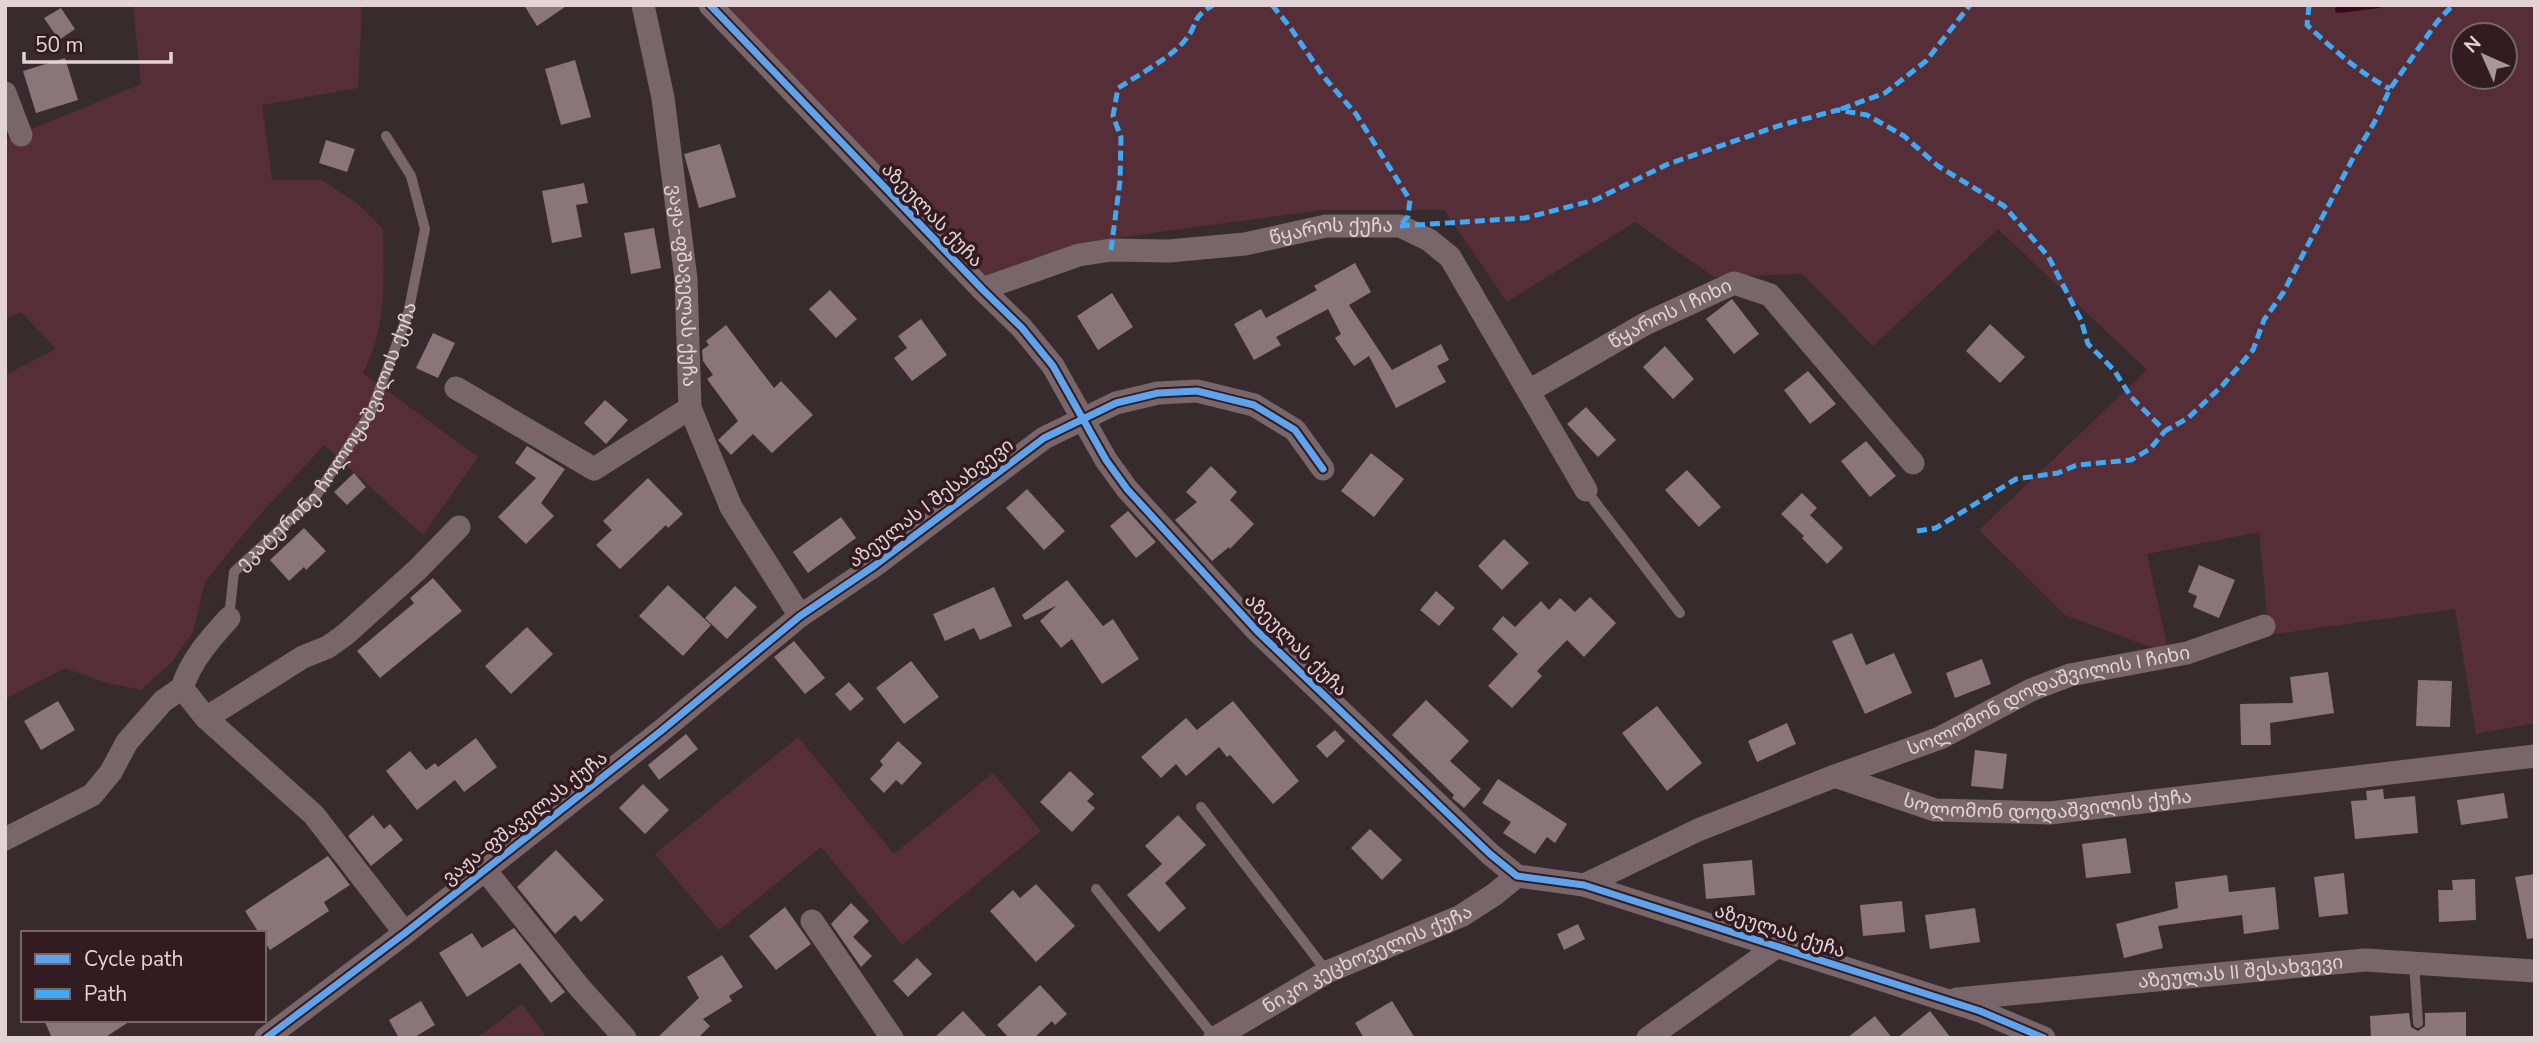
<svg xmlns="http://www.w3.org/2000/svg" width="2540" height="1043" viewBox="0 0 2540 1043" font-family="'Nunito Sans','Noto Sans Georgian',sans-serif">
	<rect width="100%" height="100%" fill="#382b2e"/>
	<path fill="#562e38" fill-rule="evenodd" d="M133,5H362L358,88L262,105L272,180H322L359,205L383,229C384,280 387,326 363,373L478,457L423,535L324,445L255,520L205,582L193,632L172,662L141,690L104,682L65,668L5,699V375L56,349L21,312L5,320V140L141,84Z
		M723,5H2535V723L2476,734L2455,609L2269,635L2259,532L2147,554L2169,654L2065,615L1979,530L2147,370L1998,229L1873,346L1802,274L1714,277L1635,222L1507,302L1444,210H1322L1109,239L984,277ZM2463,35H2505V77H2463Z
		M798,737L894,854L993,773L1041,831L902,945L821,847L719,930L655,854Z
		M522,1004L547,1038H477Z"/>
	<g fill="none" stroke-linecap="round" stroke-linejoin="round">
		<path stroke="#390919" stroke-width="6" d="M2338,10L2379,5"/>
	</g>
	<path fill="#8a7579" d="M524,5H568L537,26Z
		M61,8L75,29L59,40L44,18Z
		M65,58L78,100L36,113L23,71Z
		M575,60L591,117L561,125L545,69Z
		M326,140L355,149L347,172L319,163Z
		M720,144L736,197L699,208L684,154Z
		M584,183L588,203L576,205L582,237L552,243L542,191Z
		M654,228L661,268L631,274L624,233Z
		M1355,263L1371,292L1349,305L1392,370L1441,344L1449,360L1437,366L1446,382L1396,408L1369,356L1354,366L1335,338L1341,334L1328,309L1276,337L1281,345L1254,360L1234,324L1261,309L1266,318L1317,290L1314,286Z
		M830,290L857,319L836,338L809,309Z
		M1112,293L1133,327L1098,350L1077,316Z
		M1732,299L1759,334L1734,354L1706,319Z
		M921,319L947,355L912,381L894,358L907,348L898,336Z
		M1990,324L2025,357L2000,383L1966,351Z
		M726,325L774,388L781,381L813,415L772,453L753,434L731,455L718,440L738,421L707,379L713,375L703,361L702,350L709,345L706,341Z
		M433,333L455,343L438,378L416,368Z
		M1665,346L1694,379L1673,399L1643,367Z
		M1808,371L1836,404L1810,424L1784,390Z
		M605,400L628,420L606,444L584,423Z
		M1586,407L1616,440L1598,457L1567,424Z
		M1866,441L1896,476L1870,497L1841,461Z
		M527,446L565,469L541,503L554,516L526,544L498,517L536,478L515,463Z
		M1371,453L1404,479L1374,517L1341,491Z
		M1211,466L1237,492L1230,500L1254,524L1230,549L1229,547L1212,561L1175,520L1197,502L1186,492Z
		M1687,470L1721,507L1699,527L1665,490Z
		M354,473L366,487L347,505L334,492Z
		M648,478L683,514L668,528L666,525L620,569L596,545L612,530L603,521Z
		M1027,489L1065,531L1044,550L1006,508Z
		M1802,493L1817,508L1810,515L1843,548L1827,564L1802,538L1804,536L1781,514Z
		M1128,511L1156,542L1136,558L1110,526Z
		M841,517L856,538L808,573L793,552Z
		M304,528L326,551L306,570L304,567L289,581L270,560Z
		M1504,539L1529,563L1502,590L1478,566Z
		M2199,565L2235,580L2219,618L2193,607L2197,596L2188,592Z
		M433,578L462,611L380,678L357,651L414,603L410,598Z
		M1067,580L1103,626L1113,619L1139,659L1102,684L1072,639L1061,648L1040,621L1056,606L1025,620L1022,615Z
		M668,585L711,625L683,656L639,616Z
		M735,586L757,607L727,639L705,618Z
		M994,587L1012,626L980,640L974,628L945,641L933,614Z
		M1436,591L1455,608L1439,626L1420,610Z
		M1590,597L1616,623L1584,657L1567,640L1537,671L1542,676L1512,708L1488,686L1518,654L1492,629L1503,616L1515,627L1541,601L1549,610L1560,598L1575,612Z
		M527,627L553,654L511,694L485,666Z
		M1852,633L1866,665L1894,653L1912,693L1865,714L1832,641Z
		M794,641L825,678L805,694L774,657Z
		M1982,659L1991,684L1955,698L1946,673Z
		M911,661L939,697L904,724L876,688Z
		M2328,672L2334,713L2270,723L2271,745H2241L2240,704L2293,703L2290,677Z
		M2418,680L2452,681L2450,727L2416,726Z
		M849,682L864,699L850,711L835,694Z
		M1426,700L1469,741L1450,761L1481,789L1464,808L1452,798L1454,795L1392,735Z
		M58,701L75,730L41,750L24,721Z
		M1233,701L1299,781L1273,804L1230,755L1227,757L1219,747L1186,776L1176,764L1161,778L1141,757L1186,718L1197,730Z
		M1657,706L1702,763L1667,791L1622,733Z
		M1787,723L1796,744L1757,762L1748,741Z
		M1335,730L1345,741L1327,758L1316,746Z
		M686,734L698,749L659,780L648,765Z
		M476,738L497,767L464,792L455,780L417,810L386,771L410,751L426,770L435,763L438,767Z
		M898,741L922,763L902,785L896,780L884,793L870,779L883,765L880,761Z
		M1975,750L2007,754L2003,789L1971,786Z
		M1070,771L1094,794L1087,801L1095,808L1072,832L1040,802Z
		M1498,779L1567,824L1555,843L1547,837L1535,854L1503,833L1511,822L1482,803Z
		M643,784L669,810L645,834L619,808Z
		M2383,789L2384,799L2415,796L2418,833L2355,839L2351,801L2367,800L2366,791Z
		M2504,793L2508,818L2461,825L2457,800Z
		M373,815L384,829L390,824L403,840L371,866L348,836Z
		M1178,815L1206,845L1165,883L1186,908L1159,932L1127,895L1162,864L1145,846Z
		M1370,829L1402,860L1382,880L1351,848Z
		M2126,838L2131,873L2086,878L2082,844Z
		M556,850L604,900L581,922L575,915L555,934L517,887Z
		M328,856L350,885L324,902L329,911L270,950L264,941V933H259L245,911Z
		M1752,860L1755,895L1706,899L1703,864Z
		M2344,873L2348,914L2319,917L2314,877Z
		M2535,874V938L2527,939L2515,877Z
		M2227,875L2229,892L2275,887L2279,929L2244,934L2242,915L2158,926L2163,948L2124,958L2116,924L2178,908L2175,882Z
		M2475,879L2476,920L2439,922L2438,890H2453L2452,880Z
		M1036,884L1075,926L1036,962L990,911L1013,890L1020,898Z
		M1902,901L1905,932L1863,936L1860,905Z
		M851,903L869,921L853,937L872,956L861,967L831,924Z
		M785,907L811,944L776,970L749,936Z
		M1975,908L1980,942L1930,949L1925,915Z
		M1578,924L1585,939L1564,950L1557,934Z
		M514,928L565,992L551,1003L520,963L467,997L439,953L472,933L482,948Z
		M722,955L743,987L729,996L732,1001L703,1019L710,1026L698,1038H657L699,998L687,977Z
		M917,958L932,974L908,997L893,981Z
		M1040,985L1067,1014L1055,1025L1052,1021L1034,1038H1009L997,1025Z
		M421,1001L435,1025L413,1038H399L389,1020Z
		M1392,1001L1415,1038H1364L1355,1023Z
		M963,1011L988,1038H934Z
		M1930,1011L1951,1038H1897Z
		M2466,1012V1038H2371L2370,1016L2409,1013L2411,1027L2418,1031L2425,1026V1013Z
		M1875,1016L1892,1038H1847Z
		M44,1020H132L104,1038H52Z"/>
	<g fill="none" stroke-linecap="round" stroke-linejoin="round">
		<g stroke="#79666a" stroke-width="10">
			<path d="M1586,490L1680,613"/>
			<path id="s1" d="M229,618L234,572L316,496L371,412L408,314L425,229L411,176L386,136"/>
			<path d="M1201,807L1327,972"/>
			<path d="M1096,889L1215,1038"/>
			<path d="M2414,963L2418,1023"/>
		</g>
		<g stroke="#79666a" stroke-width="23">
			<path id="s2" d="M643,5L663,98L686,279L690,408L731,507L800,616"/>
			<path d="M710,5L982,289L1022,328L1053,366L1106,460L1127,489L1257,631L1490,854L1517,876L1584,885L1980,1011L2044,1038"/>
			<path d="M5,93L21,135"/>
			<path id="s3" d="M982,289L1079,255L1111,250L1169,251L1245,244L1326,226H1400L1429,240L1450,257L1586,490"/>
			<path d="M456,388L594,469L690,408"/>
			<path id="s4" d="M1529,391L1645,324L1734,283L1770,295L1913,463"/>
			<path d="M229,618C210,639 191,660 182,688L206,718L314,815L405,933"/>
			<path d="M206,718L303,657L328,647L346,634L417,570L459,527"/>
			<path id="s5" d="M1835,776L1940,738L2031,690L2070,675L2187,653L2264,626"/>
			<path d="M5,839L92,795L111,772L127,742L163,701L182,688"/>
			<path d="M485,870L580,988L625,1038"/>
			<path id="s6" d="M1584,885L1698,830L1835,776L1935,810L2050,813L2535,756"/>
			<path d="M812,921L892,1038"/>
			<path id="s7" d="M1957,999L2365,960L2535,971"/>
			<path d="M266,1038L405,933L661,731L800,616L874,566L1044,438L1116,403L1158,393L1197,391L1254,405L1295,430L1323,469"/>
			<path id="s8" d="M1215,1038L1327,972L1461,916L1495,894L1517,876"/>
			<path d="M1648,1038L1776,947"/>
		</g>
		<path stroke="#3fa9f5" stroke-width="5" stroke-dasharray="10 5" stroke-linecap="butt" d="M1272,5L1290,27L1323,76L1356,114L1410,200L1408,216L1400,226
			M2309,5L2307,25C2333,49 2358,72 2390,89
			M1841,109L1885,93L1926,61L1970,5
			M1400,226L1525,218L1595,200L1668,164L1778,126L1838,110L1867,115L1904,136L1938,166L2004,206L2048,256L2081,320L2088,344L2114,370L2131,397L2165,431L2188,418L2222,386L2253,350L2264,320L2283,293L2354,156L2374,123L2390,89L2437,22L2453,5
			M1111,250L1120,181L1121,137L1113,116L1118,88C1137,76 1172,57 1186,39C1199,23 1190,19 1213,5
			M1917,531L1936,528L2016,479L2058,473L2077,465L2131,460L2150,449L2165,431"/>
		<g stroke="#321c21" stroke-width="11">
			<path id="cycleway" d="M710,5L982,289L1022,328L1053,366L1106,460L1127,489L1257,631L1490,854L1517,876L1584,885L1980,1011L2044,1038
				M266,1038L405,933L661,731L800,616L874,566L1044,438L1116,403L1158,393L1197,391L1254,405L1295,430L1323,469"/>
		</g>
		<use href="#cycleway" stroke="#60a3ed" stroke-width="7"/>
	</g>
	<g text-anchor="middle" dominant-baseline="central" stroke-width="7" stroke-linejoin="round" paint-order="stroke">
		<g font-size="19" fill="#e3d3d6" stroke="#321c21">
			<text transform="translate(932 215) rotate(46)">აზეულას ქუჩა</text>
			<text stroke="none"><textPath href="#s3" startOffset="357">წყაროს ქუჩა</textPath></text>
			<text stroke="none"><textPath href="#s2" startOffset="284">ვაჟა-ფშაველას ქუჩა</textPath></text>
			<text stroke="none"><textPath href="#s4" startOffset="161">წყაროს I ჩიხი</textPath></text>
			<text stroke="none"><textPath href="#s1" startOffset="214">ეკატერინე ჩოლოყაშვილის ქუჩა</textPath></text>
			<text transform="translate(931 503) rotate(-37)">აზეულას I შესახვევი</text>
			<text transform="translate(1296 645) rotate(45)">აზეულას ქუჩა</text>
			<text stroke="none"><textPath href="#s5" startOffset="228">სოლომონ დოდაშვილის I ჩიხი</textPath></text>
			<text stroke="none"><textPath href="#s6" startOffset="492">სოლომონ დოდაშვილის ქუჩა</textPath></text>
			<text transform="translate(525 818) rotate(-38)">ვაჟა-ფშაველას ქუჩა</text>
			<text transform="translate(1780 931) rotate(18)">აზეულას ქუჩა</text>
			<text stroke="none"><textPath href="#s8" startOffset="172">ნიკო კეცხოველის ქუჩა</textPath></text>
			<text stroke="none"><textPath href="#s7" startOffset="285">აზეულას II შესახვევი</textPath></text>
		</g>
	</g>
	<rect width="2540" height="1043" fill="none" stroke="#e3d3d6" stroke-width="14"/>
	<rect x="21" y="931" width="245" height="91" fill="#321c21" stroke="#796569" stroke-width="2"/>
	<rect x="35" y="954" width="35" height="10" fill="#60a3ed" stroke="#796569" stroke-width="2"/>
	<text x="84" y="966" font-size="21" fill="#e3d3d6">Cycle path</text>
	<rect x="35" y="989" width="35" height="10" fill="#3fa9f5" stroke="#796569" stroke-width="2"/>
	<text x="84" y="1001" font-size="21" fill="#e3d3d6">Path</text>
	<g transform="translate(2484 56) rotate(315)"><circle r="33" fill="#321c21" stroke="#796569" stroke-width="2"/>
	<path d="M0-5L12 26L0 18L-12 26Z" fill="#a7989b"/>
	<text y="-10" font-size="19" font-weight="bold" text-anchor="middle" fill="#e3d3d6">N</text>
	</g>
	<path d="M24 52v10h147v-10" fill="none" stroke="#e3d3d6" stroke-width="3.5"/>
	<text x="35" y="52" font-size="21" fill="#e3d3d6" stroke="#321c21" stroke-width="5" paint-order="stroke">50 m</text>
</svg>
